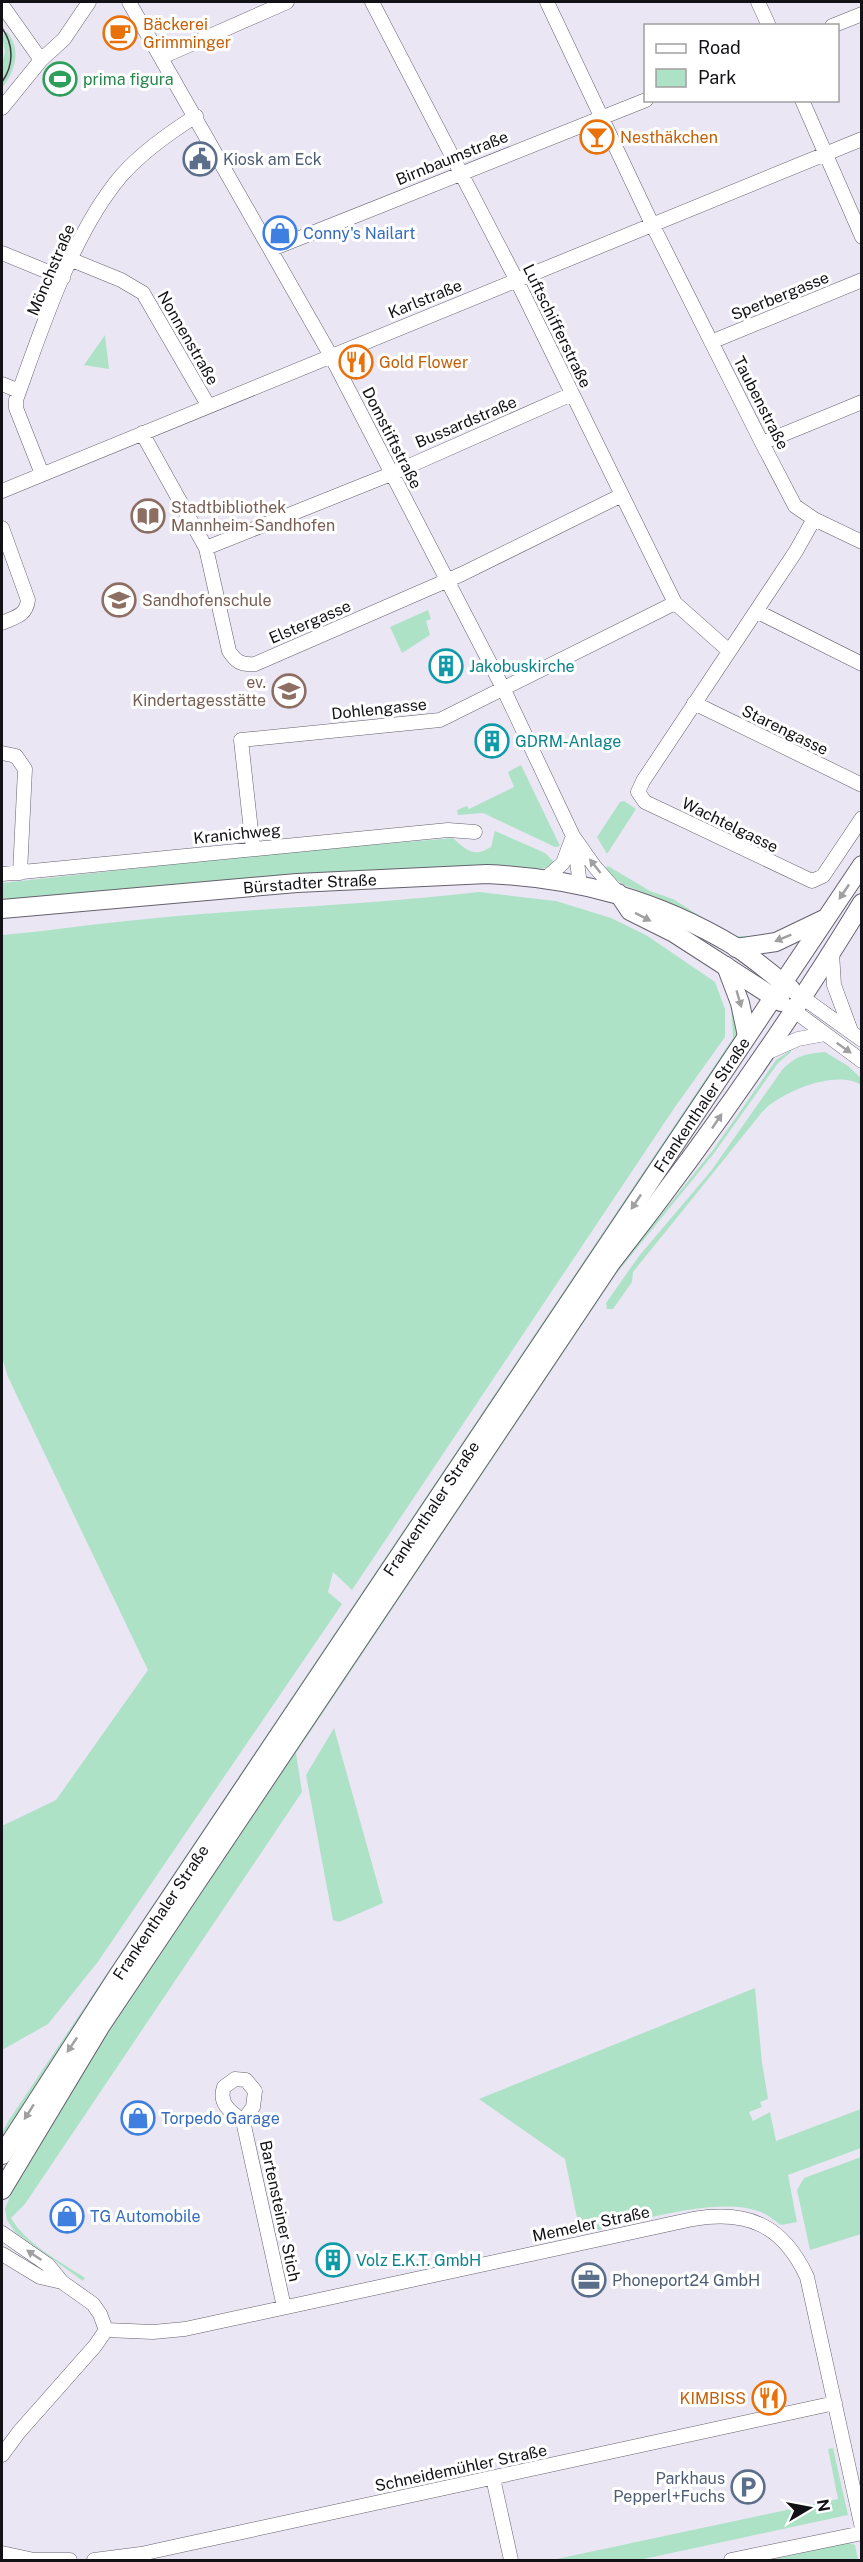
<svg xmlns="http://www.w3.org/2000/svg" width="863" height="2562" viewBox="0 0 863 2562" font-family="'Public Sans',sans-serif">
	<rect width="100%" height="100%" fill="#eae6f4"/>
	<path fill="#aee2c7" d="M7,32C22,49 15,72 2,88V64L5,52L2,35Z
		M105,335L109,369L84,365Z
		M428,610L431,619L426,621L430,635L402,653L390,627Z
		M521,765L560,846L555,847L483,813L458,815L457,810L467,806L469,809L514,787L508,772Z
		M624,801L636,809L607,854L597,837L620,802Z
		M495,831L545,853L555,863L549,868L2,902V883L268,854L453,838C466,850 474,858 491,847Z
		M608,866L650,891L673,899L732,936H762L741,941L658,898L624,885L603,870Z
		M479,892L556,901L611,918L646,935L715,982L725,1009V1037L675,1107L352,1590L333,1572L328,1592L342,1604L97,1963L48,2024L2,2050V1826L56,1800L148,1670L8,1377L2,1357V935C50,931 98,923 147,919C257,908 368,905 479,892Z
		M734,1005L738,1023L737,1040L2,2141V2133L9,2120L733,1038L731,1006Z
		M791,1050V1052L778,1063L715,1152L616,1274L296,1753L302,1792L25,2204L11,2218C27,2245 60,2261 85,2278L83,2281L15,2232L7,2220L5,2209L15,2184L59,2114L106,2032L606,1283L713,1150L776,1060Z
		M825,1052L848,1066L861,1078V1085C836,1069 782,1092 763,1111L633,1272L632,1282L613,1309H607L606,1303L639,1256L711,1171L782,1070C797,1055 805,1054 825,1052Z
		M334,1728L383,1903L339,1922L333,1920L306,1775Z
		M755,1988L762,2063L768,2099L760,2102L762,2107L749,2112L753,2121L770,2112L776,2141L861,2109V2148L788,2175L797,2222L781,2225C774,2220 766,2213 758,2211C715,2196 631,2223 586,2233L584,2222L578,2223L565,2159L479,2099Z
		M861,2157V2234L810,2250L797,2190L804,2178Z
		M833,2448L848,2515L639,2560H552L838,2499L828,2449Z
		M849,2543L855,2545L858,2560H769Z"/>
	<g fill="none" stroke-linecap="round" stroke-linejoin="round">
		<g stroke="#65616d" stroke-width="15">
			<path id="minor" d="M129,2L331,356L503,688L573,836L595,867L618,893
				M372,2L516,279L675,603L729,651
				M547,2L652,224L762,443L795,506L814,519L796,551L643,781L638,792L645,802L812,881L823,876L862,818
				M758,2L769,26
				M2,5L41,60
				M832,26L862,14
				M162,57L287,2
				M802,100L862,237
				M2,108L41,60L64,39L89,2
				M272,249L646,100
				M2,253L63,278
				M72,260L121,280L143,293L208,405
				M711,342L862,280
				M2,384L19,391
				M142,433L206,548L229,651C236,662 241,665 255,664L462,574L622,495
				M762,443L862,402
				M42,474L16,408V400C42,328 72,234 121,176C142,152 169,133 196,116
				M2,491L862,139
				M814,519L862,542
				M2,528L28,600C26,616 15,617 2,623
				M206,548L391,474L572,394
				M756,611L862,664
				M694,703L862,785
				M2,753L16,756L25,769L20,873
				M574,838L580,885
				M253,849L241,740L440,720L675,603
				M2,874L448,830L475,832
				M545,879L563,863L573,836
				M832,953L834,985L851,1031
				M802,997L862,1040
				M793,1010L862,1061
				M764,1054L798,1039L825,1034
				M243,2121L253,2107L255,2091L246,2080L235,2079L224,2087C218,2104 231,2112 243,2121L284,2307
				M2,2233L48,2265L62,2282L93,2304L100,2314L106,2330L95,2346L19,2432L2,2455
				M2,2254L40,2277L62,2282
				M106,2330L153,2332L185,2329L693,2219C748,2210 783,2225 807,2277L862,2528
				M493,2478L511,2560
				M2,2553L34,2560H70
				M94,2560L141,2554L835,2403
				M731,2560L862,2533"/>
		</g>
		<g stroke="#65616d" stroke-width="20">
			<g id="major">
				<path d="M618,893L630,911L674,933L781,1002"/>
				<path id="s1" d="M2,909L297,883L487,874C578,878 658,900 736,947C756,960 772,975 791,989"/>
				<path d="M736,948L776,942L824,919"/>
				<path d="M726,966L740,1003L747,1036"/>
				<path id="s2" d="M2,2155L117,1977L862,865"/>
				<path d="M2,2190L100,2027L611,1263C701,1148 786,1028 862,903"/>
			</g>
		</g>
		<use href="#minor" stroke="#fff" stroke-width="14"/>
		<use href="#major" stroke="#fff" stroke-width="18"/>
		<path stroke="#3b3a40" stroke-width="1.5" d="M2,28C14,45 14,65 2,82"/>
	</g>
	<defs><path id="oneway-solid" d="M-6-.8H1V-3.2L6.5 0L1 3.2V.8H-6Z" transform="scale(1.5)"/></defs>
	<g fill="#a0a0a1">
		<use href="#oneway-solid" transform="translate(595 866) rotate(-128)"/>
		<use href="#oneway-solid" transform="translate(844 892) rotate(124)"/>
		<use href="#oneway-solid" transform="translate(643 917) rotate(27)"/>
		<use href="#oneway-solid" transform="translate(783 938) rotate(158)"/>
		<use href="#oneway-solid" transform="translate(739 999) rotate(74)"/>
		<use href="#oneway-solid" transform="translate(844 1048) rotate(35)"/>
		<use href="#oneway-solid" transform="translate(717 1121) rotate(-56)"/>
		<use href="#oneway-solid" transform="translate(636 1202) rotate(124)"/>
		<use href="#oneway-solid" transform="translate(72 2045) rotate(124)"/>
		<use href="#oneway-solid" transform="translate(29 2112) rotate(123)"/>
		<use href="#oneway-solid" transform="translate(34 2255) rotate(-146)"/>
	</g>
	<defs>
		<g id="cafe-ring" transform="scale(1.725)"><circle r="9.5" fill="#fff" stroke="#e8710a" stroke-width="1.5"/><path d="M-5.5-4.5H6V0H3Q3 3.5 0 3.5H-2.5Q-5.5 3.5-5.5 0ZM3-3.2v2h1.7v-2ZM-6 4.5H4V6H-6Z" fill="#e8710a"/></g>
		<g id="stadium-ring" transform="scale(1.725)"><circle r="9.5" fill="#fff" stroke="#2e9e5b" stroke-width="1.5"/><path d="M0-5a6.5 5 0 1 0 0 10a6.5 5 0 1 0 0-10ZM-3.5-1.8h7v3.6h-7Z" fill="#2e9e5b"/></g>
		<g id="bar-ring" transform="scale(1.725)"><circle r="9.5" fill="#fff" stroke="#e8710a" stroke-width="1.5"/><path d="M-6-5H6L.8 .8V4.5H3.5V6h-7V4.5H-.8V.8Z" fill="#e8710a"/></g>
		<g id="civic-ring" transform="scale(1.725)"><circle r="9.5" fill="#fff" stroke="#5c6f8a" stroke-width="1.5"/><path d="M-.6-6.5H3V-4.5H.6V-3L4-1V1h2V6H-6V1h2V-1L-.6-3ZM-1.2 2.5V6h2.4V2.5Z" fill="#5c6f8a"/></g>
		<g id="shop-ring" transform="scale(1.725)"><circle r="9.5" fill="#fff" stroke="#3f7fe0" stroke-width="1.5"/><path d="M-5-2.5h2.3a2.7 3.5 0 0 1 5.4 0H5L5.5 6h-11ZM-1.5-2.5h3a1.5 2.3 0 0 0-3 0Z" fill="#3f7fe0"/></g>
		<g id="restaurant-ring" transform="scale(1.725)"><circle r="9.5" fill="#fff" stroke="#e8710a" stroke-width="1.5"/><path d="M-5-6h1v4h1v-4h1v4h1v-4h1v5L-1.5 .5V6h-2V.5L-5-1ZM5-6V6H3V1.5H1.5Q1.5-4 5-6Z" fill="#e8710a"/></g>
		<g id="library-ring" transform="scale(1.725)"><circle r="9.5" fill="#fff" stroke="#8d6e63" stroke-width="1.5"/><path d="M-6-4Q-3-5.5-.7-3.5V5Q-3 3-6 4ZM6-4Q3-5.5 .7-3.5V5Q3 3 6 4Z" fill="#8d6e63"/></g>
		<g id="school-ring" transform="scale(1.725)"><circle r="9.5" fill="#fff" stroke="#8d6e63" stroke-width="1.5"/><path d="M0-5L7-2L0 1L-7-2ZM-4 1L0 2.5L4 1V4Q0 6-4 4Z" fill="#8d6e63"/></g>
		<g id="building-ring" transform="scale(1.725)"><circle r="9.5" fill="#fff" stroke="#0f9aa8" stroke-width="1.5"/><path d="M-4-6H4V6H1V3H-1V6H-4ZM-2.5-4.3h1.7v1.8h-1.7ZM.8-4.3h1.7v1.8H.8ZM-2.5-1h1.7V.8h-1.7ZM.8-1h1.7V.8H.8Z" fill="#0f9aa8"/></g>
		<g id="office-ring" transform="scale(1.725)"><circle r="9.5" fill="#fff" stroke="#5c6f8a" stroke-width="1.5"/><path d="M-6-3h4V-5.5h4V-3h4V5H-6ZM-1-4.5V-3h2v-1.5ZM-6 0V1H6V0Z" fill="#5c6f8a"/></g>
		<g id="parking-ring" transform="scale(1.725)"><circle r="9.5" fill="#fff" stroke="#5c6f8a" stroke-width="1.5"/><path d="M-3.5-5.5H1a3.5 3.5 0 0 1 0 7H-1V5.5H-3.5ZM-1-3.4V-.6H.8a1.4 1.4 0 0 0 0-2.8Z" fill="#5c6f8a"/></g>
	</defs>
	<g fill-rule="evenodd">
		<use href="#cafe-ring" x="120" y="33"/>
		<use href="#stadium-ring" x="60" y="79"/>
		<use href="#bar-ring" x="597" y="137"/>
		<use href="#civic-ring" x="200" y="159"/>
		<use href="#shop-ring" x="280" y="233"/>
		<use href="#restaurant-ring" x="356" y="362"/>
		<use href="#library-ring" x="148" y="516"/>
		<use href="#school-ring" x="119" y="600"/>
		<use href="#building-ring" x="446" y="666"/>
		<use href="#school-ring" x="289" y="691"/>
		<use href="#building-ring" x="492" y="741"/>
		<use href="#shop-ring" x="138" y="2118"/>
		<use href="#shop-ring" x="67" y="2216"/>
		<use href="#building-ring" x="333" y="2260"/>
		<use href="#office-ring" x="589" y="2280"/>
		<use href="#restaurant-ring" x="769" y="2398"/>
		<use href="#parking-ring" x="748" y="2487"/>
	</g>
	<g text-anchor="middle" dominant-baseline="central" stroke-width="6" stroke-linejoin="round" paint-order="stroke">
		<g font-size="16" fill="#c56008" stroke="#fff" text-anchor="start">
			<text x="143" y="24">Bäckerei<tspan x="143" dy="18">Grimminger</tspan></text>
			<text x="620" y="137">Nesthäkchen</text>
			<text x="379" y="362">Gold Flower</text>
			<text x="746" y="2398" text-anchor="end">KIMBISS</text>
		</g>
		<g font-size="16" fill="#27864d" stroke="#fff" text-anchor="start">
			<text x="83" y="79">prima figura</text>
		</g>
		<g font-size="16" fill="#121115" stroke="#fff">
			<text transform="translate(452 158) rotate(-22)">Birnbaumstraße</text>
			<text transform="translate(51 270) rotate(-67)">Mönchstraße</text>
			<text transform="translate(780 296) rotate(-22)">Sperbergasse</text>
			<text transform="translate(425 299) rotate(-22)">Karlstraße</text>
			<text transform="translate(557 326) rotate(64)">Luftschifferstraße</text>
			<text transform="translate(188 338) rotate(60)">Nonnenstraße</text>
			<text transform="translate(761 403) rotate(63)">Taubenstraße</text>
			<text transform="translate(466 422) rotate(-23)">Bussardstraße</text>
			<text transform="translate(392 438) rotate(63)">Domstiftstraße</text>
			<text transform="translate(310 622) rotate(-23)">Elstergasse</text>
			<text transform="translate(379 709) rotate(-6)">Dohlengasse</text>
			<text transform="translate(785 730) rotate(26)">Starengasse</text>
			<text transform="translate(730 825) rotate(26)">Wachtelgasse</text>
			<text transform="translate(237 834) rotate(-6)">Kranichweg</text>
			<text stroke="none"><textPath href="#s1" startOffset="309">Bürstadter Straße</textPath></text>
			<text stroke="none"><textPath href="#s2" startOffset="1262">Frankenthaler Straße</textPath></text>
			<text stroke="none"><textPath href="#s2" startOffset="776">Frankenthaler Straße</textPath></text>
			<text stroke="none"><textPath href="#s2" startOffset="290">Frankenthaler Straße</textPath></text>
			<text transform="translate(280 2211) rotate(78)">Bartensteiner Stich</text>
			<text transform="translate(591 2224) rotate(-12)">Memeler Straße</text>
			<text transform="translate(461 2468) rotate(-12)">Schneidemühler Straße</text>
		</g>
		<g font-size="16" fill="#4e5e75" stroke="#fff" text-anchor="start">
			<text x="223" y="159">Kiosk am Eck</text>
			<text x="612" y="2280">Phoneport24 GmbH</text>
			<text x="725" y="2478" text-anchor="end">Parkhaus<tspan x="725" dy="18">Pepperl+Fuchs</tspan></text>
		</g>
		<g font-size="16" fill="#366cbe" stroke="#fff" text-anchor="start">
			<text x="303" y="233">Conny's Nailart</text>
			<text x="161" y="2118">Torpedo Garage</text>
			<text x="90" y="2216">TG Automobile</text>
		</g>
		<g font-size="16" fill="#785e54" stroke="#fff" text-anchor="start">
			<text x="171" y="507">Stadtbibliothek<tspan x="171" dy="18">Mannheim-Sandhofen</tspan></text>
			<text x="142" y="600">Sandhofenschule</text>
			<text x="266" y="682" text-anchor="end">ev.<tspan x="266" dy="18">Kindertagesstätte</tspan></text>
		</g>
		<g font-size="16" fill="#0d838f" stroke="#fff" text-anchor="start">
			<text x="469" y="666">Jakobuskirche</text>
			<text x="515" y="741">GDRM-Anlage</text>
			<text x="356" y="2260">Volz E.K.T. GmbH</text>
		</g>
	</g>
	<rect width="863" height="2562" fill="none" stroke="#121115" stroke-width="6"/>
	<rect x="644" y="24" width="195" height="78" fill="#ffffff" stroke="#a0a0a1" stroke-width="1.5"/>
	<rect x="656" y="44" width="30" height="9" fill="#ffffff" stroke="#a0a0a1" stroke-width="1.5"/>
	<text x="698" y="54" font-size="18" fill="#121115">Road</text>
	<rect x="656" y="69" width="30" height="18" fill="#aee2c7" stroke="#a0a0a1" stroke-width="1.5"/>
	<text x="698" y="84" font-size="18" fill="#121115">Park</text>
	<g transform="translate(809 2508) rotate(80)" stroke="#ffffff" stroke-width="4.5" paint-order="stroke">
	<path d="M0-4.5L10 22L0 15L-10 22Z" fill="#121115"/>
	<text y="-9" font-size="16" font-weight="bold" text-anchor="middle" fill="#121115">N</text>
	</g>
</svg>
